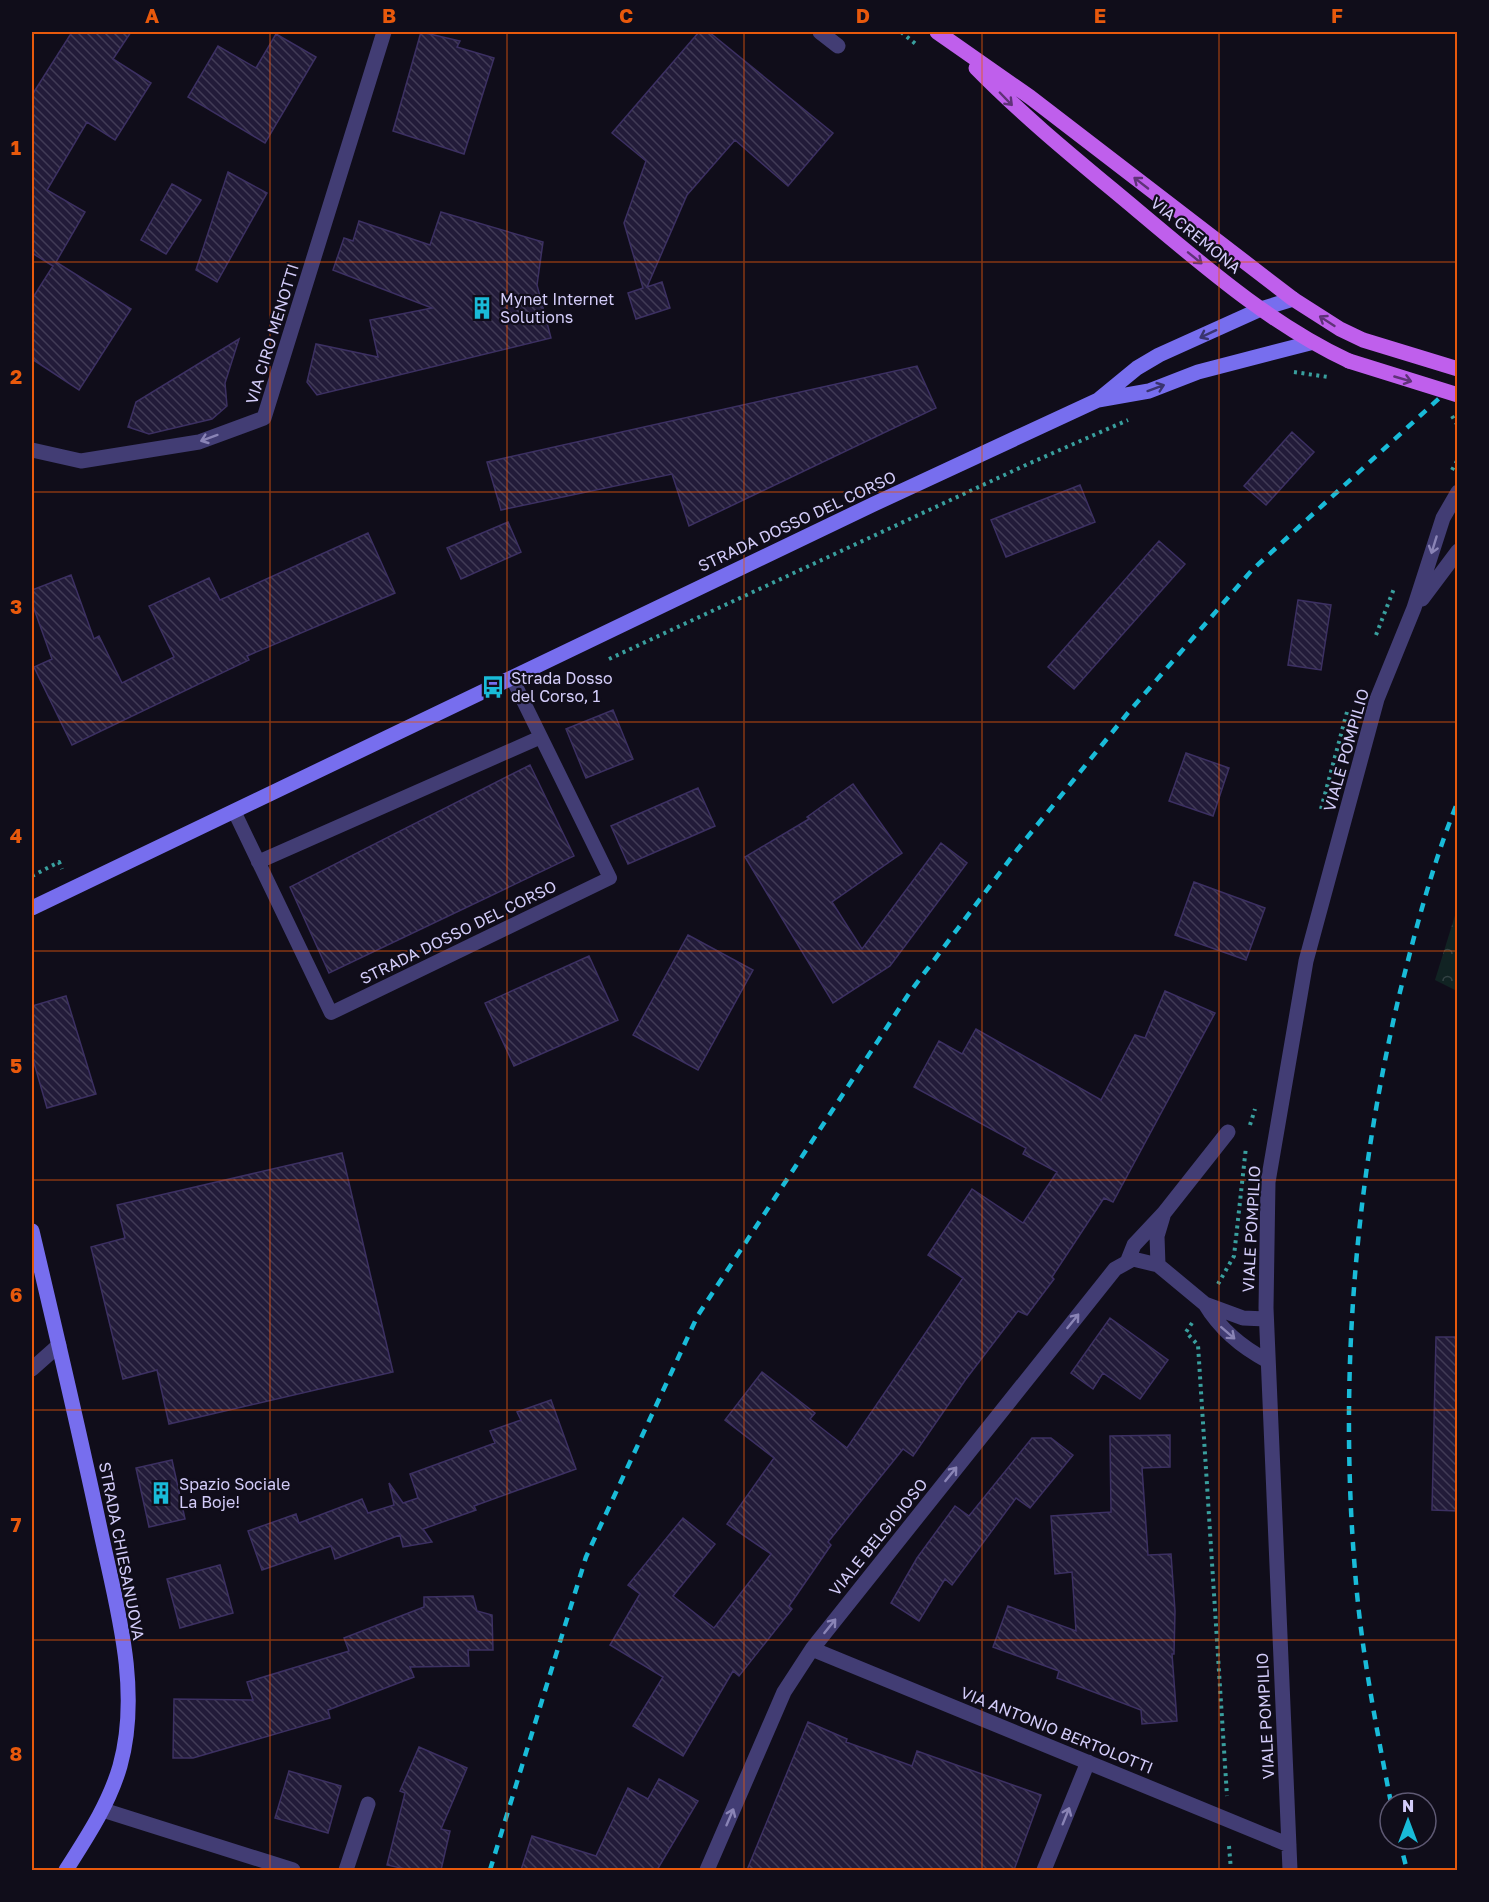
<svg xmlns="http://www.w3.org/2000/svg" width="1489" height="1902" viewBox="0 0 1489 1902" font-family="'Golos Text',sans-serif">
	<defs>
		<pattern id="forest-crowns" width="20" height="18" patternUnits="userSpaceOnUse" patternTransform="scale(1.5)"><rect width="20" height="18" fill="#112323"/><path d="M2 6a3 3 0 1 1 6 0M12 15a3 3 0 1 1 6 0" fill="none" stroke="#334244"/></pattern>
		<pattern id="building-back-hatch" width="6" height="6" patternUnits="userSpaceOnUse" patternTransform="scale(1.5)"><rect width="6" height="6" fill="#221b39"/><path d="M-1 5l2 2M0 0l6 6M5-1l2 2" fill="none" stroke="#413b56"/></pattern>
	</defs>
	<rect width="100%" height="100%" fill="#100d1a"/>
	<path fill="url(#forest-crowns)" d="M1457,909V991L1435,980Z"/>
	<path fill="url(#building-back-hatch)" stroke="#3c3062" stroke-width="1.5" d="M72,32H131L113,59L151,83L115,140L87,122L47,190L85,212L56,262L131,309L79,390L32,359V299L53,266L32,253V95Z
		M421,32L460,41L457,47L494,58L464,154L393,131Z
		M699,32H709L833,133L788,186L735,140L687,195L647,287L662,282L670,308L636,319L628,293L643,288L624,223L646,161L612,133Z
		M276,34L316,57L265,143L188,97L218,46L256,68Z
		M228,172L267,193L217,282L196,270Z
		M172,184L201,200L166,254L141,240Z
		M441,212L543,242L537,285L551,338L317,395L307,382L316,344L378,357L370,320L432,308L333,270L344,238L353,241L359,221L430,245Z
		M239,339L225,383L227,406L212,419L149,434L128,427L136,402Z
		M917,366L936,408L689,526L672,474L501,510L487,462Z
		M1292,432L1314,452L1266,505L1244,486Z
		M1080,485L1095,522L1006,557L991,520Z
		M508,522L521,552L461,579L447,548Z
		M368,533L395,593L247,656L249,660L72,745L34,667L52,659L32,603V590L71,575L94,639L99,636L122,683L174,657L149,606L209,578L220,600Z
		M1159,541L1185,564L1074,689L1048,667Z
		M1298,600L1331,605L1321,670L1288,665Z
		M613,710L633,759L586,778L566,729Z
		M1186,753L1229,768L1213,816L1169,801Z
		M530,765L574,856L329,973L290,887Z
		M853,784L902,853L832,902L862,949L941,843L967,863L890,966L833,1003L745,857L809,819L807,817Z
		M698,788L715,826L628,864L611,826Z
		M1194,882L1265,908L1246,960L1175,935Z
		M688,935L753,970L698,1070L633,1035Z
		M589,956L618,1020L514,1066L485,1003Z
		M1165,991L1215,1013L1113,1202L1104,1198L1052,1277L1054,1279L1027,1315L1018,1311L966,1379L913,1456L903,1449L828,1542L831,1545L789,1606L792,1609L739,1676L733,1671L683,1756L633,1726L663,1677L610,1645L640,1594L628,1585L683,1518L715,1544L673,1596L714,1628L771,1554L727,1524L774,1458L725,1420L762,1372L815,1413L810,1419L847,1448L963,1278L928,1255L972,1189L1023,1223L1057,1172L1023,1154L1026,1148L914,1087L939,1041L962,1054L976,1029L1101,1100L1135,1035L1145,1038Z
		M66,996L96,1094L47,1108L32,1056V1006Z
		M342,1153L393,1372L169,1424L157,1370L123,1379L91,1247L125,1238L117,1205Z
		M1110,1318L1168,1360L1140,1399L1103,1373L1093,1389L1071,1373Z
		M1436,1337H1458V1511L1432,1510Z
		M551,1400L576,1469L474,1506L476,1510L423,1529L432,1542L403,1547L400,1535L335,1559L331,1546L262,1570L248,1531L296,1514L299,1523L362,1499L368,1513L394,1505L389,1483L403,1503L418,1498L410,1474L495,1443L490,1431L521,1420L517,1412Z
		M1170,1435V1467L1142,1468L1148,1555L1171,1554L1175,1611L1174,1654H1172L1177,1721L1142,1724L1141,1710L1057,1678L1059,1671L993,1647L1008,1606L1076,1631L1072,1572L1055,1574L1051,1516L1111,1512L1110,1436Z
		M1032,1438H1051L1073,1455L1030,1508L1016,1498L952,1585L945,1579L919,1621L891,1603L917,1558L955,1506L969,1516Z
		M172,1460L185,1519L149,1527L136,1468Z
		M220,1565L233,1613L180,1628L167,1579Z
		M473,1596L477,1611L492,1615L493,1650H468L469,1666L410,1667L414,1677L328,1710L330,1718L193,1758H173L174,1699L253,1700L247,1682L349,1651L344,1638L424,1607V1597Z
		M808,1722L847,1739L846,1742L912,1766L917,1751L1041,1795L1014,1870H747Z
		M419,1747L467,1768L441,1829L450,1831L441,1870H410L387,1865L405,1793L400,1791Z
		M289,1771L341,1786L328,1833L275,1818Z
		M659,1779L698,1801L657,1870H521L532,1836L596,1856L628,1788L648,1799Z"/>
	<g fill="none" stroke-linecap="round" stroke-linejoin="round">
		<path stroke="#399f9e" stroke-width="4" stroke-dasharray="3 4.5" stroke-linecap="butt" d="M901,32L917,45
			M1294,372L1328,377
			M1452,416L1458,426
			M1452,470L1458,459
			M1376,635L1395,586
			M609,659L1028,464L1128,420
			M1321,809L1347,712
			M32,876L59,862L62,869
			M1250,1125L1255,1109
			M1218,1284L1234,1256L1246,1147
			M1192,1323L1186,1332L1198,1345L1227,1796
			M1229,1846L1231,1870"/>
		<path stroke="#423d74" stroke-width="14" d="M234,811L331,1013L610,878L512,678
			M258,862L541,737"/>
		<path stroke="#423d74" stroke-width="15" d="M820,32L838,46
			M32,450L81,461L199,442L264,418L384,32
			M1422,599L1458,551
			M1128,1260L1134,1245L1164,1213L1228,1132
			M1158,1265L1157,1236L1163,1216
			M1266,1319L1243,1318L1205,1304C1220,1329 1241,1347 1268,1361
			M32,1369L59,1345
			M812,1649L1289,1845
			M103,1810L293,1870
			M346,1870L368,1804
			M707,1870L784,1692L812,1649L1115,1269L1133,1259L1158,1265L1205,1304
			M1044,1870L1088,1762
			M1290,1870L1266,1308L1268,1182L1306,961L1377,699L1414,608L1443,518L1458,492"/>
		<path stroke="#776eee" stroke-width="15" d="M1098,400L1137,368L1159,355L1261,309L1293,299
			M32,908L874,504L1098,400L1149,391L1198,372L1310,343
			M32,1231C55,1328 78,1426 99,1524C115,1601 142,1687 120,1766C109,1804 87,1837 66,1870"/>
		<path stroke="#bf5fec" stroke-width="15" d="M937,32L1030,97L1293,299L1340,329L1363,340L1458,369
			M976,68C1026,119 1082,164 1137,210C1204,266 1270,324 1349,361"/>
		<path stroke="#19bbd8" stroke-width="4.5" stroke-dasharray="9 8" stroke-linecap="butt" d="M1391,1803C1376,1726 1361,1649 1355,1571C1339,1377 1355,1181 1400,992C1416,928 1433,862 1458,801
			M1399,1839L1407,1870
			M490,1870L586,1557L698,1315L910,992L1017,850L1127,714L1252,570L1458,381"/>
		<path stroke="#bf5fec" stroke-width="15" d="M1349,361L1458,395"/>
	</g>
	<defs><path id="oneway-shaft" d="M-6 0H5M1.5-3L5.5 0L1.5 3" fill="none" stroke-width="1.6" stroke-linecap="round" stroke-linejoin="round" transform="scale(1.5)"/></defs>
	<g stroke="#5f3278">
		<use href="#oneway-shaft" transform="translate(1006 99) rotate(46)"/>
		<use href="#oneway-shaft" transform="translate(1141 183) rotate(-142)"/>
		<use href="#oneway-shaft" transform="translate(1195 258) rotate(39)"/>
		<use href="#oneway-shaft" transform="translate(1327 321) rotate(-147)"/>
		<use href="#oneway-shaft" transform="translate(1403 379) rotate(16)"/>
	</g>
	<g stroke="#39346f">
		<use href="#oneway-shaft" transform="translate(1208 334) rotate(155)"/>
		<use href="#oneway-shaft" transform="translate(1156 388) rotate(-20)"/>
	</g>
	<g stroke="#8a84b6">
		<use href="#oneway-shaft" transform="translate(209 438) rotate(160)"/>
		<use href="#oneway-shaft" transform="translate(1434 545) rotate(107)"/>
		<use href="#oneway-shaft" transform="translate(1073 1321) rotate(-51)"/>
		<use href="#oneway-shaft" transform="translate(1228 1333) rotate(41)"/>
		<use href="#oneway-shaft" transform="translate(951 1474) rotate(-51)"/>
		<use href="#oneway-shaft" transform="translate(830 1626) rotate(-51)"/>
		<use href="#oneway-shaft" transform="translate(1066 1816) rotate(-68)"/>
		<use href="#oneway-shaft" transform="translate(730 1817) rotate(-67)"/>
	</g>
	<path fill="none" stroke="#e8590c" stroke-width="1.5" stroke-opacity="0.55" d="M270,32V1870M507,32V1870M744,32V1870M982,32V1870M1219,32V1870M32,262H1458M32,492H1458M32,722H1458M32,951H1458M32,1180H1458M32,1410H1458M32,1640H1458"/>
	<defs>
		<g id="building-bare" transform="scale(1.8)"><path d="M-4-6H4V6H1V3H-1V6H-4ZM-2.5-4.3h1.7v1.8h-1.7ZM.8-4.3h1.7v1.8H.8ZM-2.5-1h1.7V.8h-1.7ZM.8-1h1.7V.8H.8Z" fill="#19bbd8" stroke="#100d1a" stroke-width="2.5" paint-order="stroke"/></g>
		<g id="bus-bare" transform="scale(1.8)"><path d="M-5-6H5V4H4V6H2V4H-2V6H-4V4H-5ZM-3.5-4V0h7V-4ZM-3.5 1.2v1.5H-2V1.2ZM2 1.2v1.5H3.5V1.2Z" fill="#19bbd8" stroke="#100d1a" stroke-width="2.5" paint-order="stroke"/></g>
	</defs>
	<g fill-rule="evenodd">
		<use href="#building-bare" x="482" y="308"/>
		<use href="#bus-bare" x="493" y="687"/>
		<use href="#building-bare" x="161" y="1493"/>
	</g>
	<g text-anchor="middle" dominant-baseline="central" stroke-width="4.5" stroke-linejoin="round" paint-order="stroke">
		<g font-size="16" fill="#d3ccf9" stroke="#100d1a">
			<text transform="translate(1196 235) rotate(39)">VIA CREMONA</text>
			<text transform="translate(272 334) rotate(-73)">VIA CIRO MENOTTI</text>
			<text transform="translate(797 521) rotate(-25)">STRADA DOSSO DEL CORSO</text>
			<text transform="translate(1346 750) rotate(-74)">VIALE POMPILIO</text>
			<text transform="translate(458 932) rotate(-26)">STRADA DOSSO DEL CORSO</text>
			<text transform="translate(1251 1229) rotate(-87)">VIALE POMPILIO</text>
			<text transform="translate(878 1537) rotate(-51)">VIALE BELGIOIOSO</text>
			<text transform="translate(122 1551) rotate(79)">STRADA CHIESANUOVA</text>
			<text transform="translate(1265 1716) rotate(-93)">VIALE POMPILIO</text>
			<text transform="translate(1057 1730) rotate(22)">VIA ANTONIO BERTOLOTTI</text>
		</g>
		<g font-size="16" fill="#d3ccf9" stroke="#100d1a" text-anchor="start">
			<text x="500" y="299">Mynet Internet<tspan x="500" dy="18">Solutions</tspan></text>
			<text x="511" y="678">Strada Dosso<tspan x="511" dy="18">del Corso, 1</tspan></text>
			<text x="179" y="1484">Spazio Sociale<tspan x="179" dy="18">La Boje!</tspan></text>
		</g>
	</g>
	<rect width="1489" height="1902" fill="none" stroke="#100d1a" stroke-width="66"/>
	<g transform="translate(1408 1821)"><circle r="28" fill="#100d1a" stroke="#5e5973" stroke-width="1.5"/>
	<path d="M0-4.5L10 22L0 15L-10 22Z" fill="#19bbd8"/>
	<text y="-9" font-size="16" font-weight="bold" text-anchor="middle" fill="#d3ccf9">N</text>
	</g>
	<rect x="33" y="33" width="1423" height="1836" fill="none" stroke="#e8590c" stroke-width="2"/>
	<g font-size="20" text-anchor="middle" font-weight="bold" fill="#e8590c">
		<text x="152" y="23">A</text>
		<text x="389" y="23">B</text>
		<text x="626" y="23">C</text>
		<text x="863" y="23">D</text>
		<text x="1100" y="23">E</text>
		<text x="1337" y="23">F</text>
		<text x="16" y="155">1</text>
		<text x="16" y="384">2</text>
		<text x="16" y="614">3</text>
		<text x="16" y="843">4</text>
		<text x="16" y="1073">5</text>
		<text x="16" y="1302">6</text>
		<text x="16" y="1532">7</text>
		<text x="16" y="1761">8</text>
	</g>
</svg>
